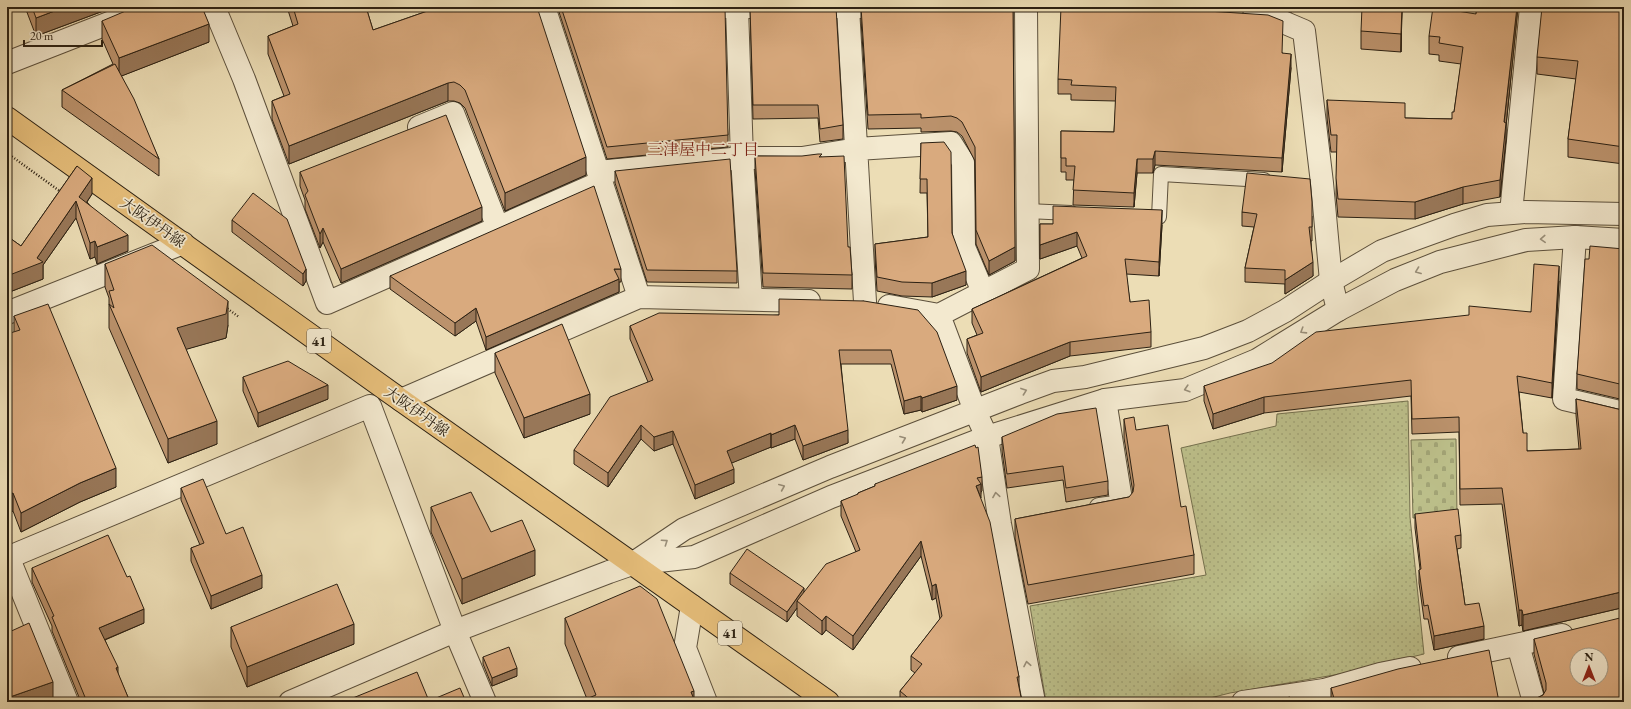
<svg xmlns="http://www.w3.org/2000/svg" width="1631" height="709" viewBox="0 0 1631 709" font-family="'EB Garamond','Noto Serif JP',serif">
	<defs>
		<pattern id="grass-dots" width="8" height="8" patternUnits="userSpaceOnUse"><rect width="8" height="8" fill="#bcbf8a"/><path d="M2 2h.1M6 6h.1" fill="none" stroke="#a2a476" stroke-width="1.8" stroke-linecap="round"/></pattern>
		<pattern id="cemetery-stones" width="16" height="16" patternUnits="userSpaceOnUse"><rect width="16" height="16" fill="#bcbf8a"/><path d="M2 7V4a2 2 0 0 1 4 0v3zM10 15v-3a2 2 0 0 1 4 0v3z" fill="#a2a476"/></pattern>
	</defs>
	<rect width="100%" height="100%" fill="#ecddb5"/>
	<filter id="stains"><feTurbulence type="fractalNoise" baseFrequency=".005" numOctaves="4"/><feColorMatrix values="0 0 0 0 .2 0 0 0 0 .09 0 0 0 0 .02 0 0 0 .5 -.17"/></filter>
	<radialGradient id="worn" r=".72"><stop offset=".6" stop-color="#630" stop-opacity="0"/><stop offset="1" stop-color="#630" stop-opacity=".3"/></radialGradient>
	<path fill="url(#grass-dots)" stroke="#74704e" d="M1408,401L1410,517L1424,654L1340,674L1230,693L1194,702H1046L1030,606L1206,575L1181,448L1276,426L1277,414Z"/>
	<path fill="url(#cemetery-stones)" stroke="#74704e" d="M1456,439L1457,517L1413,518L1411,440Z"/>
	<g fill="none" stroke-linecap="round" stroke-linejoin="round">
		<g stroke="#5c503c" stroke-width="16">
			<path id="service" d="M1027,211L1071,213
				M1148,217H1159L1161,174L1264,180"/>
		</g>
		<g stroke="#5c503c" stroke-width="24">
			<path id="pedestrian" d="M737,8L742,158L751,299
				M848,8L865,302
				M742,158H802L857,149L951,143L963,162L964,247L983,292"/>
		</g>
		<g stroke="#5c503c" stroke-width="24">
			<path id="minor" d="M214,7L244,79L327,303L601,182
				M544,7L639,297
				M711,7H865
				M1254,16L1271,17L1304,31L1322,183L1331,281L1338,310
				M7,63L150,7
				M419,127L453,113L498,228
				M598,172L742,158
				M1511,213L1531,7
				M1575,237L1564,399L1624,413
				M889,306L939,315L1028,269L1026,7
				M7,313L183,243
				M939,315L975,411L987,437L1000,524L1034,702
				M401,400L639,297L809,301
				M1100,509L1122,506L1105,400
				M7,554L67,702
				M7,558L370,406L455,631L485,702
				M692,606L685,648L706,702
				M1518,645L1534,702
				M1459,657L1562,635
				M1243,702L1324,690L1380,674L1410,668"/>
		</g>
		<g stroke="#5c503c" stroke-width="24">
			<path id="tertiary" d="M635,562L684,529L830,467L1020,393L1053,381L1085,377L1204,348L1248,331L1285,311L1331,281L1382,251L1454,225L1487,215L1526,212L1624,214
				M290,702L455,631L609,572L632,564L694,557L831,497L987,437L1105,400L1185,390L1257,360L1338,310L1395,280L1440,262L1526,240L1575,237L1624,240"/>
		</g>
		<g stroke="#2c2113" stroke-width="24">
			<path id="primary" d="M7,118L391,393L828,702"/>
		</g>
		<path stroke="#2c2113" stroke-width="2.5" stroke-dasharray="1 2" stroke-linecap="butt" d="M7,153L61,192
			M225,307L239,317"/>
		<use href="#service" stroke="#f3e9cf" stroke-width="14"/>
		<use href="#pedestrian" stroke="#f3e9cf" stroke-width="22"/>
		<use href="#minor" stroke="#f3e9cf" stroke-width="22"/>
		<use href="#tertiary" stroke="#f3e9cf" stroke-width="22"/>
		<use href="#primary" stroke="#e6be7a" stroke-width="22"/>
	</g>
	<path fill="#bb926c" stroke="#2c2113" d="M25,7H114L36,36Z
		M287,7H366L373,30L439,7L586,175L505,211L465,108L460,103L454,101H448L289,164L272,119V101L284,96L268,54V36L293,26Z
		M558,7H719L728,135V147L607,159L558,9Z
		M750,7L843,125V139L820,142L818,118L753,119Z
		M861,7H1013L1015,261L989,275L976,244L975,161L962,136L957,132L951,131L921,132V128L868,129L861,20Z
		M1278,7H1295V10L1291,12Z
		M1402,7L1401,52L1361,49V31Z
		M1477,7H1518L1506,126V140L1500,197L1463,204L1415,219L1338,217L1336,195L1337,152H1331L1327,118V100L1405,118L1452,119L1454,112L1461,64L1439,61V55L1429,54V36L1476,14Z
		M1624,7V164L1568,157V139L1576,79L1537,74V57Z
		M102,21L209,42L121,76L159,159V176L62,107V90L113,64L102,39Z
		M1283,53L1291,68L1282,172L1155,165L1153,173H1137L1134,207L1073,205L1074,180H1066V172H1061V131L1114,132L1116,101L1071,100V94H1058V79Z
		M921,143L952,233L966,285L932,297L902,296L877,291L875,258V244L928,237L927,193H920Z
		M755,156L822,157L848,247L852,275V289L763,287L755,170Z
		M77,166L92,194L87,202L128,251L97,264L95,257L90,259L76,218L43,265V279L7,293V236L21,246Z
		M615,171L737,271V283L647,282L615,183Z
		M300,172L482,221L341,283L323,242L320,248L305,209V200L300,186Z
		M1242,212L1312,216V241H1311L1313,276L1285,294V284L1245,282V268L1254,227L1242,226Z
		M232,220L306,269V281L303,286L232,232Z
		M1040,224L1162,225L1159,276L1126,274L1130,302L1151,332V347L1070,356L981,392L967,353V339L977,335L972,323V309L1082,258L1077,246L1040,259Z
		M1624,249V400L1577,389V374L1589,259Z
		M105,264L228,325L226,338L186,349L217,444L168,463L109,328V298L105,287Z
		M621,269V282H619V292L486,350L476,321L455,336L390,289V276Z
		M1559,281L1552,398L1519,392L1523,433L1527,451L1579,449L1576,415V399L1622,410H1624V608H1621L1523,631L1522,625L1519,626L1502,504L1460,505L1459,432L1412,434L1411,396L1264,413L1213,429L1204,401V386L1531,312Z
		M864,301L957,400L922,412L921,410L904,414L891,364H841L848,443L803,460L795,439L771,448V447L731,463L734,483L695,499L673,444L654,451L641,439L608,487L574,464V450L648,382L630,339V326L779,315Z
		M14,316L116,487L80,502L21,532L13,511L7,514L14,332Z
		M495,353L590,414L524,438L495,373Z
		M243,377L328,399L258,427L243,391Z
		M1124,419L1136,430L1181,507L1194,555V574L1028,604L1015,538V519L1129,497L1133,493L1124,438Z
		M1002,437L1108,481V495L1066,502L1063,480L1007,488L1002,451Z
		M982,477V491L981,492L980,498L1019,677V689L1022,702H900V691L915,673L911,670V656L940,619L936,598L932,600L921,556L853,650L826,630L822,635L797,616V608L787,622L730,584V573L804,593L856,552L841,516V501L858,495V493L875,486V484Z
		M181,488L226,534L262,588L211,609L191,561V548L200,545L181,500Z
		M431,507L491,532L535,575L462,604L431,532Z
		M1415,514L1461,535V548L1457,549L1465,605L1484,639L1434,650L1428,619H1424L1419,583V570L1420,569L1415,528Z
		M32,568L144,623L105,640L118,674L130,702H81L52,631V626L32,582Z
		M565,618L694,699H587L565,644Z
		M231,627L354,644L247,687L231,647Z
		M1534,639L1624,702H1535V699L1543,695L1544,693L1534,654Z
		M483,657L517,676L492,686L483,664Z
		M1331,688L1499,702H1331Z"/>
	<path fill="#987758" stroke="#2c2113" d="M65,7H114L36,36V18Z
		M1291,7H1295V10L1291,12Z
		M1402,7L1401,52V34Z
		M1517,7H1518L1506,126V140L1500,197V180L1504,122Z
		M209,24V42L119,77V58Z
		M1291,54V68L1282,172V158Z
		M448,83V101L289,164V146Z
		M1155,151V165L1153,173V159Z
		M586,157V175L505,211V193Z
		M1137,159V173L1134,207V193Z
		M92,178V194L80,212L79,197Z
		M1463,187V204L1415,219V202Z
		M76,201V218L43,265V279L7,293V276L37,258Z
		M482,207V221L341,283V269Z
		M1162,210V225L1159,276V262Z
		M323,228V242L320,248V234Z
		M1077,232V246L1040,259V245Z
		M128,235V251L97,264V247Z
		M95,241V257L90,259V243Z
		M1015,247V261L989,275V261Z
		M1313,262V276L1285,294V280Z
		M1559,266V281L1552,398V383Z
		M306,269V281L303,286V274Z
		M966,271V285L932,297V283Z
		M619,279V292L486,350V337Z
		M228,301V325L226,338L177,352V328Z
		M476,308V321L455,336V323Z
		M1070,342V356L981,392V377Z
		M328,385V399L258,427V413Z
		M957,386V400L922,412V398Z
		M590,394V414L524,438V418Z
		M921,396V410L904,414V401Z
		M1264,397V413L1213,429V414Z
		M217,421V444L168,463V439Z
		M641,425V439L608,487V473Z
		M795,425V439L771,448V435Z
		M848,430V443L803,460V446Z
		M673,431V444L654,451V437Z
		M771,433V447L727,465V451Z
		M116,468V487L80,502L21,532V513L80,483Z
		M734,469V483L695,499V485Z
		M981,484V498L976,486Z
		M13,493V511L7,514V495Z
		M921,541V556L853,650V636Z
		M535,550V575L462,604V579Z
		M262,575V588L211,609V596Z
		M936,584V598L932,600V586Z
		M804,588V598L797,601V608L787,622V612Z
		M1621,592V608L1523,631V615Z
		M144,609V623L99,642V628Z
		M1519,610H1522V625L1519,626Z
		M826,616V630L822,635V621Z
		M354,624V644L247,687V667Z
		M1484,626V639L1434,650V636Z
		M118,667V681L116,668Z
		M517,668V676L492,686V678Z
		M53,682V700L49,702H7V698Z
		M694,691V702L691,692Z"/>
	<path fill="#d9aa7e" stroke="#2c2113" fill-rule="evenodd" d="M32,7H65L36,18Z
		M135,7H202L209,24L119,58L102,21Z
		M293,7H366L373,30L439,7H537L586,157L505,193L465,90L460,85L454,82L448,83L289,146L272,101L290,94L268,36L298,24Z
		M561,7H719L725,8L728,135L607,147Z
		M750,7H836L843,125L820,129L818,105H753Z
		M861,7H1013L1015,247L989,261L976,230L975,147L962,122L957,118L951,116L921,118V114L868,115Z
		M1061,7H1147L1268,15L1283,21L1282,53L1291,54L1282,158L1155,151L1153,159H1137L1134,193L1073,190L1075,166H1066V158H1061V131L1114,132L1116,87L1071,85L1072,80L1058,79Z
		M1362,7H1402L1401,34L1361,31Z
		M1433,7L1476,14L1477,7H1517L1504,122L1506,123L1500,180L1463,187L1415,202L1338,199L1336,178L1337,135H1331L1327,100L1405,103V118L1452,119V112H1454L1463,47L1439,43L1440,37L1429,36Z
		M1542,7H1624V147L1568,139L1578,61L1537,57Z
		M115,64L134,99L159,159L62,90Z
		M446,115L482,207L341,269L323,228L320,234L305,195L308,191L300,172Z
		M944,142L951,152L952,233L966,271L932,283L902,282L877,277L875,244L928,237L927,179H920L921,143Z
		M818,154H822L819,157L844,156L848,247H850L852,275L763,273L755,156H802Z
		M730,159L737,271L647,270L615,171Z
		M77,166L92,178L79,197L128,235L97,247L95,241L90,243L76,201L37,258L43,262L7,276V236L21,246Z
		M1247,173L1310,179L1312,202V227H1309L1313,262L1285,280V270L1245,268L1257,214L1242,212Z
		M594,186L621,269H614L619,279L486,337L476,308L455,323L390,276Z
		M253,193L287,219L306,269L303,274L232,220Z
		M1053,206L1162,210L1159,262L1125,259L1130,302L1149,300L1151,332L1070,342L981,377L967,339L983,333L972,309L1087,256L1077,232L1040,245V224H1053Z
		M152,245L228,301L226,314L177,328L217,421L168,439L109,304L114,308L109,291L114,290L105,264Z
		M1590,246L1624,249V385L1577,374L1585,259H1589Z
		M1534,264L1559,266L1552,383L1517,376L1523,433H1527V451L1581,449L1576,399L1622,410H1624V592H1621L1523,615L1522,610H1519L1502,488L1460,489L1459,417L1412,419L1411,380L1264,397L1213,414L1204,386L1272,363L1316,332L1469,315V306L1531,312Z
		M779,299L864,301L918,310L937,332L957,386L922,398L921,396L904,401L891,350H839L848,430L803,446L795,425L771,435V433L727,451L734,469L695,485L673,431L654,437L641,425L608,473L574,450L610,397L653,380L630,326L659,313L779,315Z
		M48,304L116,468L80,483L21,513L13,493L7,495V334L20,330L14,316Z
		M562,324L590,394L524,418L495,353Z
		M288,361L328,385L258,413L243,377Z
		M1096,408L1108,481L1066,488L1063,466L1007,474L1002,437L1057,414Z
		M1134,417L1136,430L1168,425L1181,507L1186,506L1194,555L1028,585L1015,519L1129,497L1133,492L1134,485L1124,419Z
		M975,445L976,448L978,447L982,477L977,478L981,484L976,486L990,522L1019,677H1017L1022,702H913L900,691L922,664L911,656L942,616L936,584L932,586L921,541L853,636L826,616L822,621L797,601L826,564L860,550L841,501L858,494V493L875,486V484Z
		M203,479L226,534L243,527L262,575L211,596L191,548L204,543L181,488Z
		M471,492L491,532L522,520L535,550L462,579L431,507Z
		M1458,509L1461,535L1455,536L1465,605L1479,603L1484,626L1434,636L1428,605L1424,606L1419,570L1421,569L1415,514Z
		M108,535L127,577L130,576L144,609L99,628L118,667L116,668L130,702H87L52,617L54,616L32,568Z
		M747,549L804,588L787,612L730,573Z
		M337,584L354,624L247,667L231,627Z
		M640,586L657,599L694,691L691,692L695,702H579L596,695L565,618Z
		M1624,617V702H1536L1535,699L1543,695L1546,690V683L1534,639ZM1577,655H1601V679H1577Z
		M29,623L53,682L7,698V633Z
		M509,647L517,668L492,678L483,657Z
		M1489,650L1499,702H1335L1331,688L1398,669Z
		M417,672L429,701L460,688L466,702H343Z
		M1290,697L1291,702H1266Z"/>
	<defs><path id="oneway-chevron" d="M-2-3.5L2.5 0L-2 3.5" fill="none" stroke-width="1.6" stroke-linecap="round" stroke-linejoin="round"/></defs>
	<g stroke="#998f7a">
		<use href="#oneway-chevron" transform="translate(1543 239) rotate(177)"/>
		<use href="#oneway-chevron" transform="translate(1418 271) rotate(159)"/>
		<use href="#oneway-chevron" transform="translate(1303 331) rotate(148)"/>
		<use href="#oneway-chevron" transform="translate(1187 389) rotate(163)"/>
		<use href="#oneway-chevron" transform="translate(1024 391) rotate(-20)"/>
		<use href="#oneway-chevron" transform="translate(903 439) rotate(-21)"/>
		<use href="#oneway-chevron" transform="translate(782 487) rotate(-23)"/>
		<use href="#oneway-chevron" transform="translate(996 495) rotate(-99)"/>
		<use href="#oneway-chevron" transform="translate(665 542) rotate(-34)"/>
		<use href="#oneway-chevron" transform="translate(1027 664) rotate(-101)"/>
	</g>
	<g text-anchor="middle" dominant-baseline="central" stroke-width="3.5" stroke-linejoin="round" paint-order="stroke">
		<g fill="#f3e9cf" stroke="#685d4b" stroke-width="1">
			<rect x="307" y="329" width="24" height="24" rx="3"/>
			<rect x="718" y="621" width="24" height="24" rx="3"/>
		</g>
		<g font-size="14" font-weight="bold" fill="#2c2113">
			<text x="319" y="341">41</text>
			<text x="730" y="633">41</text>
		</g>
		<g font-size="15" fill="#2c2113" stroke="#f3e9cf">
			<text transform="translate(153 222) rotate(35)">大阪伊丹線</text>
			<text transform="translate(417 411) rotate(35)">大阪伊丹線</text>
		</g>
		<g font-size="16" fill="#7a1f14" stroke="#f3e9cf">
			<text x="703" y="149">三津屋中二丁目</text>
		</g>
	</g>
	<rect width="1631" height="709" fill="none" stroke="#ecddb5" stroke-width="24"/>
	<rect x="8" y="8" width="1615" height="693" fill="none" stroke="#2c2113" stroke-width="2"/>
	<rect x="12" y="12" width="1607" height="685" fill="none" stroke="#2c2113"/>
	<g transform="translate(1589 667)"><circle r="19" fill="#f3e9cf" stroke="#a39984"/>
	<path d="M0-3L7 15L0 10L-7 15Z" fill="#8f2418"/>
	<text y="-6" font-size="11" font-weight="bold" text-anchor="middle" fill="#2c2113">N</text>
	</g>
	<path d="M24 40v6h78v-6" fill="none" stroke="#2c2113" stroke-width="2"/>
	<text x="30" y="40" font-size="12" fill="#2c2113" stroke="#f3e9cf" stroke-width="3" paint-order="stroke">20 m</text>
	<rect width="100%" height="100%" filter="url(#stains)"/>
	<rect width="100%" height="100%" fill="url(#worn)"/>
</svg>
